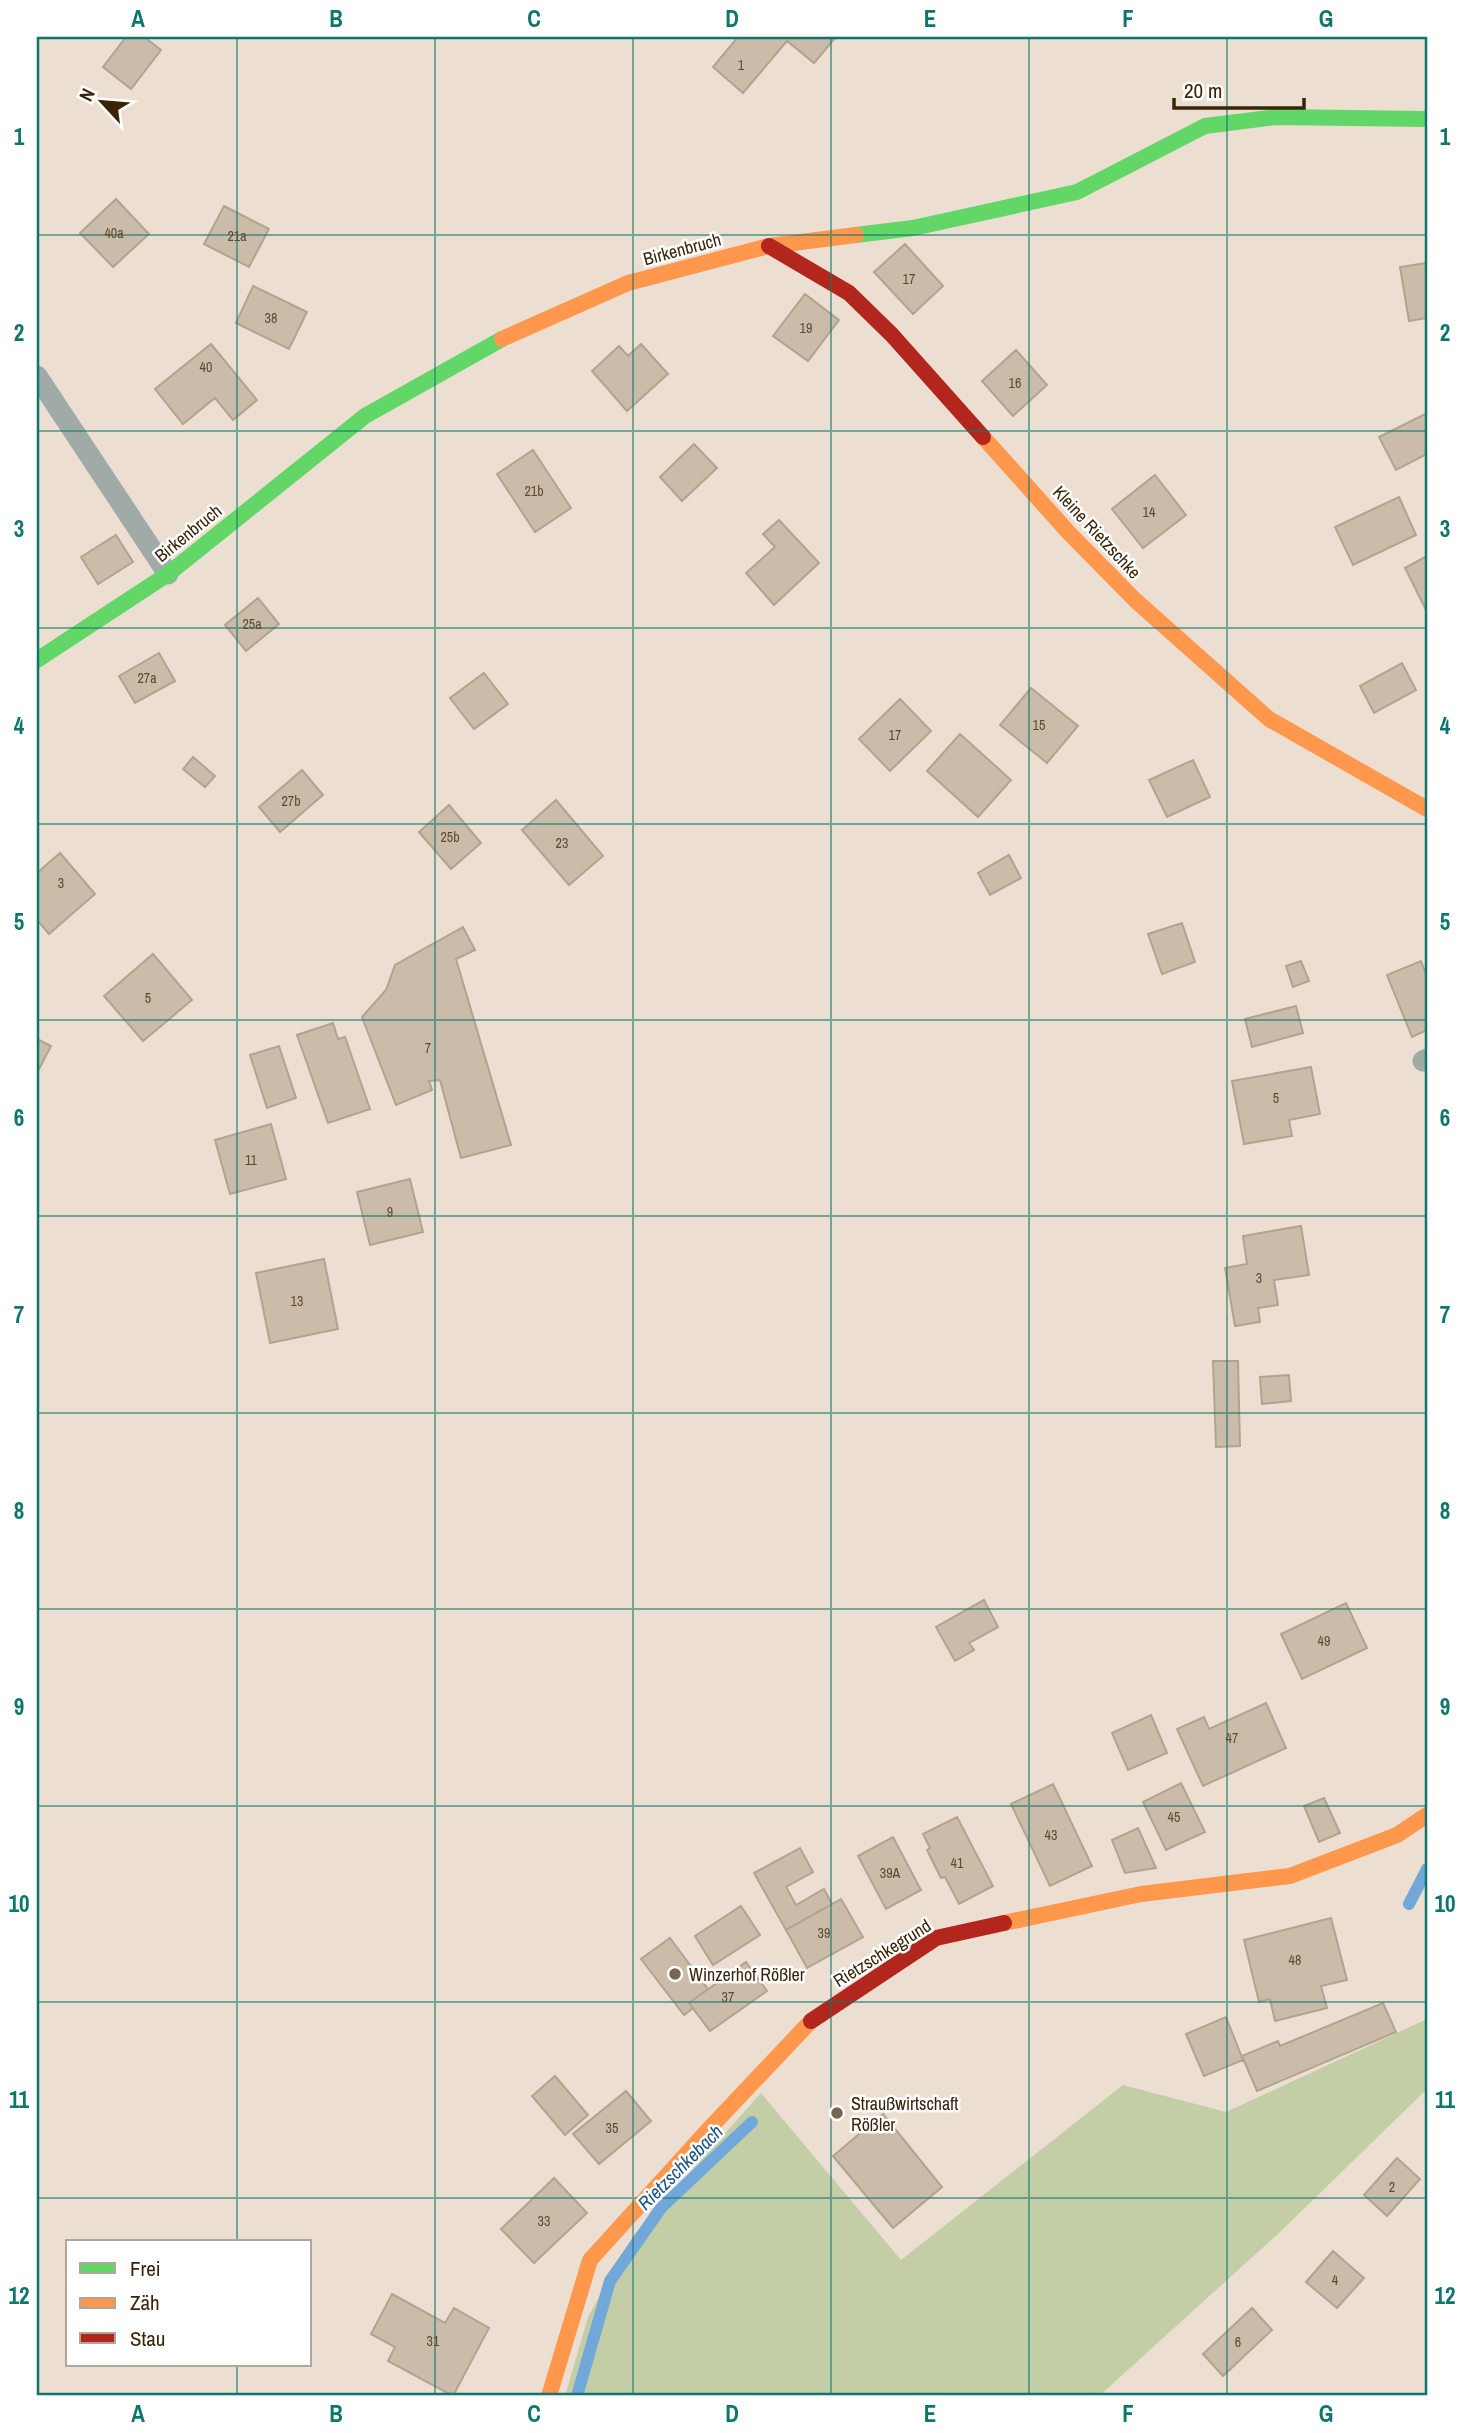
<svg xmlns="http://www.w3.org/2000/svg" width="1464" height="2433" viewBox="0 0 1464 2433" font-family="'Archivo Narrow',sans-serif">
	<rect width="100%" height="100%" fill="#ecdfd2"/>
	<path fill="#c3cea7" d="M1427,2019V2089L1279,2233L1099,2396H565L588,2317L633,2236L761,2093L901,2260L1123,2085L1226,2112Z"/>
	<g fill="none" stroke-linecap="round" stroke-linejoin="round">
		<path stroke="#72a7d9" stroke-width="12" d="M1409,1904L1427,1869
			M577,2396L610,2281L661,2208L752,2122"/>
	</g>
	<path fill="#cbbba9" stroke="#b3a290" stroke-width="2" d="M126,37H144L161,50L131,89L103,67Z
		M738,37H836L814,63L787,41L743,93L713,67Z
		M116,199L149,234L113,267L80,233Z
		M224,206L269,229L249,267L204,244Z
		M905,244L943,286L913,314L874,272Z
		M1427,263V318L1409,321L1400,267Z
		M253,286L307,312L289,349L236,323Z
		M805,294L839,320L808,361L773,336Z
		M211,344L257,400L233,420L215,398L183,424L155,389Z
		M641,344L668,374L627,411L592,371L619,346L628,356Z
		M1016,350L1047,385L1013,416L982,381Z
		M1427,413V454L1396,470L1379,437Z
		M694,444L717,468L682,501L660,477Z
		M533,450L571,508L535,532L497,474Z
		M1155,475L1186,515L1143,548L1112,509Z
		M1399,497L1416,535L1353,565L1335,527Z
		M779,520L819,563L774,605L746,573L775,547L763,534Z
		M116,535L133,562L98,584L81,557Z
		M1427,556V609L1426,610L1405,568Z
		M258,598L279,624L246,651L225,625Z
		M159,653L175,681L135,703L119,676Z
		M1402,663L1416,690L1374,713L1360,686Z
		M484,673L508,704L474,729L450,698Z
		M1031,688L1078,726L1047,763L1000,725Z
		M900,699L931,731L890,771L859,739Z
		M960,734L1011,780L978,817L927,771Z
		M193,757L215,776L205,787L183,769Z
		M1193,760L1210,797L1167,817L1149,780Z
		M302,770L323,795L280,832L259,807Z
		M556,800L603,856L569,885L522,830Z
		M449,805L481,843L451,869L419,832Z
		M60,853L95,894L49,934L37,920V873Z
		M1009,855L1021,878L990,895L978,873Z
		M1182,923L1195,962L1162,974L1148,934Z
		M463,927L475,950L456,959L511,1145L461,1158L440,1080L429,1081L432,1090L396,1105L362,1017L386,990L395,965Z
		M153,954L192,1000L143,1041L104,996Z
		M1301,961L1309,981L1293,987L1286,966Z
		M1421,961L1427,977V1030L1412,1037L1387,975Z
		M1296,1006L1303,1033L1252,1047L1245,1019Z
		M333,1023L338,1039L345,1037L370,1109L328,1123L297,1035Z
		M37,1039L51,1046L37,1073Z
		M279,1046L296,1098L267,1108L250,1055Z
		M1311,1067L1320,1114L1289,1120L1292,1136L1244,1144L1232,1081Z
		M271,1124L286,1179L230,1194L215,1140Z
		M410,1179L423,1232L370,1245L357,1192Z
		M1301,1226L1309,1275L1274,1280L1278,1305L1258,1308L1260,1322L1235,1326L1225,1268L1247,1264L1243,1236Z
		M324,1259L338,1329L270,1343L256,1273Z
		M1213,1361H1238L1240,1446L1216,1447Z
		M1289,1375L1291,1401L1262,1404L1260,1377Z
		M984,1600L998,1627L969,1643L974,1650L955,1661L936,1627Z
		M1346,1603L1367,1648L1302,1679L1281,1634Z
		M1266,1703L1286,1748L1203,1786L1177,1729L1204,1717L1209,1729Z
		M1151,1715L1167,1753L1128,1770L1112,1733Z
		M1181,1783L1205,1832L1166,1850L1143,1802Z
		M1053,1784L1092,1866L1050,1886L1011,1804Z
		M1324,1798L1340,1833L1319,1842L1304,1806Z
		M957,1817L993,1886L959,1904L945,1877L941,1878L927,1850L930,1848L923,1834Z
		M1138,1828L1156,1868L1125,1873L1112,1840Z
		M893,1837L921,1890L886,1909L858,1856Z
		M800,1848L813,1872L786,1887L796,1905L824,1889L832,1904L786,1930L754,1873Z
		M841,1899L863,1937L807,1968L786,1930Z
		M741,1906L760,1935L713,1965L695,1936Z
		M1331,1918L1347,1980L1321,1986L1327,2008L1275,2021L1270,1999L1259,2002L1244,1940Z
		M670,1938L708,1989L689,2003L693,2008L684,2015L641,1959Z
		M746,1962L767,1991L710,2031L689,2003Z
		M1383,2003L1396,2032L1257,2091L1242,2056L1278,2041L1280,2046Z
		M1226,2017L1243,2060L1204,2076L1186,2034Z
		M555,2076L588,2115L565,2135L532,2096Z
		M626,2091L651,2121L599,2164L573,2134Z
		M883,2114L942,2187L893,2228L833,2156Z
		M1397,2158L1420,2179L1387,2216L1364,2195Z
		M554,2178L587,2213L534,2263L501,2229Z
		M1333,2251L1364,2278L1337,2308L1306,2282Z
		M392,2294L445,2323L454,2308L489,2328L453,2396L388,2361L395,2347L371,2334Z
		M1252,2308L1272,2330L1223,2376L1203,2354Z"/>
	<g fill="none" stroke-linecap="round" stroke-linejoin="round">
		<path stroke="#a0aaa6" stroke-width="21" d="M37,376L168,574
			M1423,1061L1427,1059"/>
		<path stroke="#63d668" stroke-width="16" d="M856,235L913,228L1077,192L1205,126L1276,117L1427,119
			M37,660L168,574L365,416L502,339"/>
		<path stroke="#ff974d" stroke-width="16" d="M502,339L628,283L769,246L856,235
			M983,437L1069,533L1135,600L1269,719L1427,809
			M1004,1923L1141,1894L1290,1876L1397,1835L1427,1815
			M549,2396L590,2260L707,2131L811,2021"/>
		<path stroke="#b3261e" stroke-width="16" d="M769,246L849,293L892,335L983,437
			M811,2021L936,1938L1004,1923"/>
	</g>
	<path fill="none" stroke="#0f766e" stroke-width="2" stroke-opacity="0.55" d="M237,37V2242M435,37V2396M633,37V2396M831,37V2396M1029,37V2396M1227,37V2396M37,235H1427M37,431H1427M37,628H1427M37,824H1427M37,1020H1427M37,1216H1427M37,1413H1427M37,1609H1427M37,1806H1427M37,2002H1427M37,2198H1427M237,2365V2396"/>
	<g fill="#78654f" stroke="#fff" stroke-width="2.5">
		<circle cx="675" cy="1974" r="7"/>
		<circle cx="837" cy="2113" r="7"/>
	</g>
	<g text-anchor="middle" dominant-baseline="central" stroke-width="5" stroke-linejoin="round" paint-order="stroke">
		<g font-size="14" fill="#5e4a30">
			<text x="741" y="65">1</text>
			<text x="114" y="233">40a</text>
			<text x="237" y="236">21a</text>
			<text x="909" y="279">17</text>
			<text x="271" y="318">38</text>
			<text x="806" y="328">19</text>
			<text x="206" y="367">40</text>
			<text x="1015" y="383">16</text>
			<text x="534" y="491">21b</text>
			<text x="1149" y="512">14</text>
			<text x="252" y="624">25a</text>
			<text x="147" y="678">27a</text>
			<text x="1039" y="725">15</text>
			<text x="895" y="735">17</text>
			<text x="291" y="801">27b</text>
			<text x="450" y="837">25b</text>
			<text x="562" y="843">23</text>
			<text x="61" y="883">3</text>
			<text x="148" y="998">5</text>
			<text x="428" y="1048">7</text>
			<text x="1276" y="1098">5</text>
			<text x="251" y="1160">11</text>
			<text x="390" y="1212">9</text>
			<text x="1259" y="1278">3</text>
			<text x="297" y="1301">13</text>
			<text x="1324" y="1641">49</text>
			<text x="1232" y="1738">47</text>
			<text x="1174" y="1817">45</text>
			<text x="1051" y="1835">43</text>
			<text x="957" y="1863">41</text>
			<text x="890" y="1873">39A</text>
			<text x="824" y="1933">39</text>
			<text x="1295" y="1960">48</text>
			<text x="728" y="1997">37</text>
			<text x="612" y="2128">35</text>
			<text x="1392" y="2187">2</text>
			<text x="544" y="2221">33</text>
			<text x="1335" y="2280">4</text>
			<text x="433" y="2341">31</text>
			<text x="1238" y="2342">6</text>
		</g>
		<g font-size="18" fill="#3a2408" stroke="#fff">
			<text transform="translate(682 249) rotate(-15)">Birkenbruch</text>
			<text transform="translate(1097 532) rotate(47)">Kleine Rietzschke</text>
			<text transform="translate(188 533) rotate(-39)">Birkenbruch</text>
			<text transform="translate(882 1953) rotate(-32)">Rietzschkegrund</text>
		</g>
		<g font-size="18" fill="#3a2408" stroke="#fff" text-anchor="start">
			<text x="689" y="1974">Winzerhof Rößler</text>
			<text x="851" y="2103">Straußwirtschaft<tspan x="851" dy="21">Rößler</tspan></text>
		</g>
		<g font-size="19" font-style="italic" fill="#1c5386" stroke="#fff">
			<text transform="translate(680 2167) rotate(-45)">Rietzschkebach</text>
		</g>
	</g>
	<rect width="1464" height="2433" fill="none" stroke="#ffffff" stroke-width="77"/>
	<rect x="66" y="2240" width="245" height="126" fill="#ffffff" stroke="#b0a79c" stroke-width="2"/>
	<rect x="80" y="2263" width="35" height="10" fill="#63d668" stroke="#b0a79c" stroke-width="2"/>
	<text x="130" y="2276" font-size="21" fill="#3a2408">Frei</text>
	<rect x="80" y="2298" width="35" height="10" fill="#ff974d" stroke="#b0a79c" stroke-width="2"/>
	<text x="130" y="2310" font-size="21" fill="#3a2408">Zäh</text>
	<rect x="80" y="2333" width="35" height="10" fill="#b3261e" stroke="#b0a79c" stroke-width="2"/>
	<text x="130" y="2346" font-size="21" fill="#3a2408">Stau</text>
	<g transform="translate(102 102) rotate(296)" stroke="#ffffff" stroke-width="5" paint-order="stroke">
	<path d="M0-5L12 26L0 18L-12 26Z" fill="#3a2408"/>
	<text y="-10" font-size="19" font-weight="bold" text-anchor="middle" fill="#3a2408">N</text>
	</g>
	<path d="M1174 98v10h130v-10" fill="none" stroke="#3a2408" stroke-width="3.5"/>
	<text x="1184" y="98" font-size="21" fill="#3a2408" stroke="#ffffff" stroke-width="5" paint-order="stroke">20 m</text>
	<rect x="38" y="38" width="1388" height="2356" fill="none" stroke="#0f766e" stroke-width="2.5"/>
	<g font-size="23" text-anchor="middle" font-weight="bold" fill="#0f766e">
		<text x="138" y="27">A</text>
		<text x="336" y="27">B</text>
		<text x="534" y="27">C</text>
		<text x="732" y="27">D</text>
		<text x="930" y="27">E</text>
		<text x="1128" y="27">F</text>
		<text x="1326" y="27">G</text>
		<text x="19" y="145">1</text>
		<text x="1445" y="145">1</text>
		<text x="19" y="341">2</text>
		<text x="1445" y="341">2</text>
		<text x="19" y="537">3</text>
		<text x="1445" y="537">3</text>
		<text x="19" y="734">4</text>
		<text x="1445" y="734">4</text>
		<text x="19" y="930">5</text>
		<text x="1445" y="930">5</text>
		<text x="19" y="1126">6</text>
		<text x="1445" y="1126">6</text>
		<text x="19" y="1323">7</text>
		<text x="1445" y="1323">7</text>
		<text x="19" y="1519">8</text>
		<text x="1445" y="1519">8</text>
		<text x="19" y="1715">9</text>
		<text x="1445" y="1715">9</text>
		<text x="19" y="1912">10</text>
		<text x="1445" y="1912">10</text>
		<text x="19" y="2108">11</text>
		<text x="1445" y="2108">11</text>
		<text x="19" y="2304">12</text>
		<text x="1445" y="2304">12</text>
		<text x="138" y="2422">A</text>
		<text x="336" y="2422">B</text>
		<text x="534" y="2422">C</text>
		<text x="732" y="2422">D</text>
		<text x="930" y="2422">E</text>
		<text x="1128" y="2422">F</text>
		<text x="1326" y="2422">G</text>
	</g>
</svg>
